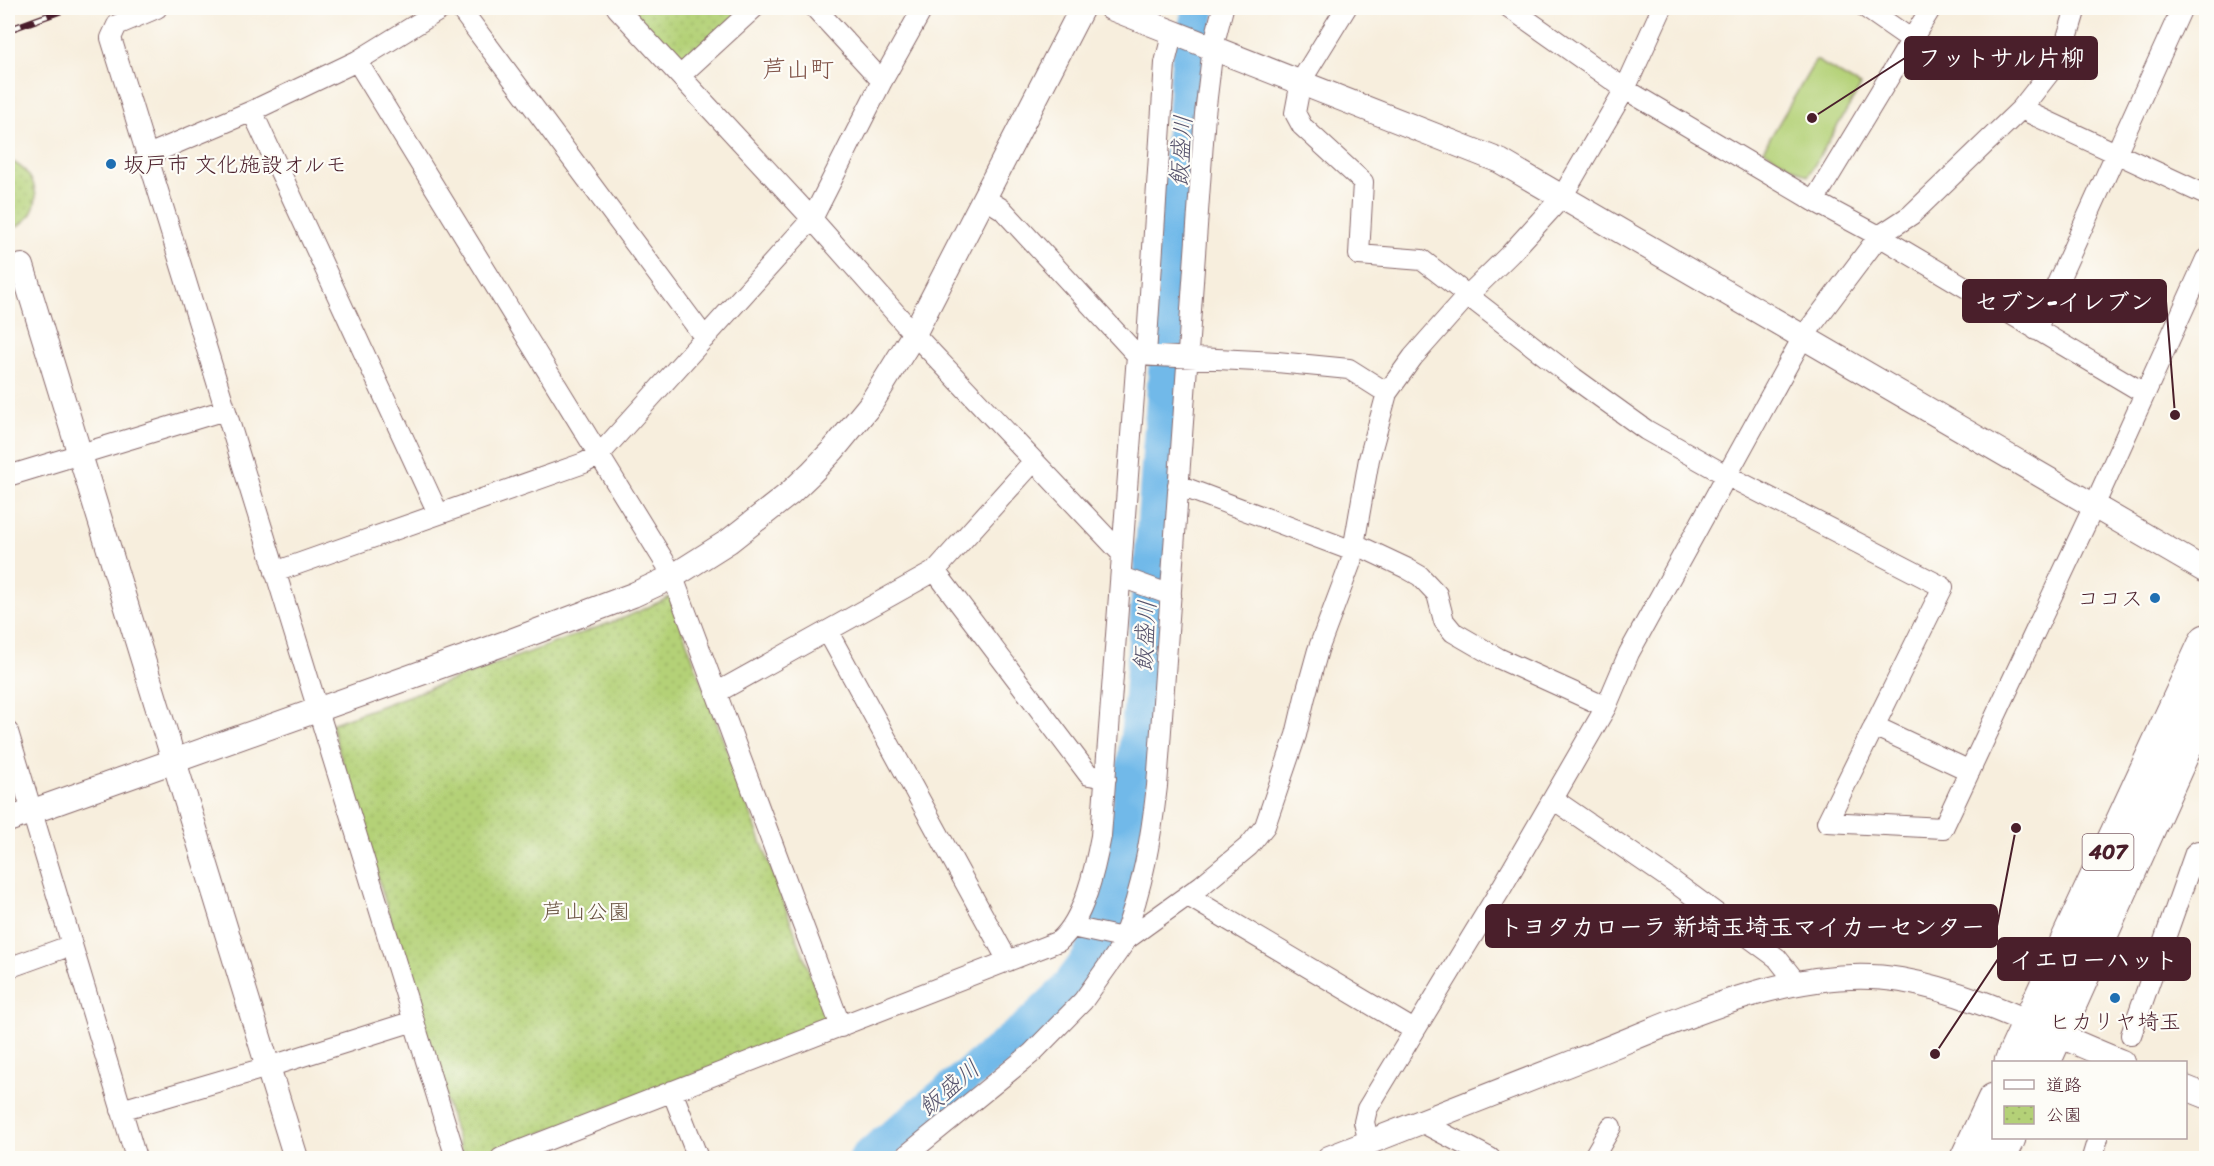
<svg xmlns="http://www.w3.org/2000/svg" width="2214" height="1166" viewBox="0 0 2214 1166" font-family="Sriracha,'Klee One',sans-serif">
	<defs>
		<pattern id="park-dots" width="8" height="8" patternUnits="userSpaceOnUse" patternTransform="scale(1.5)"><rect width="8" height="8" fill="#b4d177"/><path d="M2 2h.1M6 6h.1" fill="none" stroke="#9cb367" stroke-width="1.8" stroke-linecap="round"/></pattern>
	</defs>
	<rect width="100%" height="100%" fill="#fdfcf7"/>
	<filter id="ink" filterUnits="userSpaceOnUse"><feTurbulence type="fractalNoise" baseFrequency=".0167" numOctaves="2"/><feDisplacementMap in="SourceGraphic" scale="12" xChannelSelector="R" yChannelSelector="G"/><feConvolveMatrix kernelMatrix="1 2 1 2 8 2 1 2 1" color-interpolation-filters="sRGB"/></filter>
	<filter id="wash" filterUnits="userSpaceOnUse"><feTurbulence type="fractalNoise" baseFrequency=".008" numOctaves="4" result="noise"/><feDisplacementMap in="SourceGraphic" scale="24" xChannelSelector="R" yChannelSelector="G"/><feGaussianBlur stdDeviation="1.35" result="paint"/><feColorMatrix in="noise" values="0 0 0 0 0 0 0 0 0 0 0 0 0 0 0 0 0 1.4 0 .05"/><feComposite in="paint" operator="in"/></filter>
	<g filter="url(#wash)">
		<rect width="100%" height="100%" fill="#f7eedd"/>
		<path fill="url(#park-dots)" stroke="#7f7851" stroke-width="1.5" d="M628,8H749L690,62L678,63Z
			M8,160C43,173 47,219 8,230Z
			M670,597L826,1016L823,1024L476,1158L463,1157L331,724L626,617Z"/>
		<path fill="#b4d177" stroke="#7f7851" stroke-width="1.5" d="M1816,60L1861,86L1808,176L1763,150Z"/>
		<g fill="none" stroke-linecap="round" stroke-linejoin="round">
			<path stroke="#71b9e9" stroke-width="34" d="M866,1158L1027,1027L1065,991L1088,960L1114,907L1122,869L1140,709L1188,63L1199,8"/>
		</g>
	</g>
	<g filter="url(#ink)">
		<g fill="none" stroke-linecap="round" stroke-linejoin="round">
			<g stroke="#876769" stroke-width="22">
				<path id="minor" d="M157,8L117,25L111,38L456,1158
					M460,8L705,338
					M617,8L804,210L914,334L1122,554
					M815,8L882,81
					M1346,8L1301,81L1295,113L1302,126L1363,182L1359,255L1422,260L1574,378L1646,430L1726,475L1943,587L1827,822L1943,828L2094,506L2206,259
					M1510,8L1625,89L1814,201L1879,236L2144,393
					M1866,8L1912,40
					M357,61L666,564L677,588L841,1027
					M680,76L754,8
					M2021,109L2206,195
					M148,155L252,111
					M984,198L1002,209L1137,355L1277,362L1349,369L1387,393
					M1814,201L1931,8
					M2036,330L2182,8
					M1146,355L1165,63L1173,31
					M8,476L225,410
					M1178,485L1353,551
					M438,513L252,111L357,61L443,8
					M1355,544L1406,568L1420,576L1437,594L1444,621L1453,632L1498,658L1606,707
					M935,571L1089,775L1106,778
					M275,572L584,463L599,455L812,219L882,81L923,8
					M1121,577L1171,595
					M828,632L1008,961
					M716,693L935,571L1033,462
					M1874,726L1970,771
					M8,732L136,1158
					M1553,799L1674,882L1777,958L1796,982
					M1188,896L1414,1030
					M1072,927L1127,939
					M1123,938C1143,888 1151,838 1157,786L1205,114L1213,47L1223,8
					M8,968L72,945
					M2131,1035L2195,853L2198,851L2206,854
					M672,1091L698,1158
					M121,1110L268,1067L414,1021
					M1421,1122L1490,1158
					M1369,1143L1364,1122L1367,1109L1502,887L1606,707L1629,653L1803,337L1879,236L1911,215L2021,109L2061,58L2076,8
					M501,1158L1059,941C1084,920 1095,868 1101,836L1137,355
					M903,1158L1032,1053L1083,1001L1127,939L1202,885L1249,846L1265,826L1296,735L1305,697L1318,650L1351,562L1369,459L1387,393L1413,357L1467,296L1511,253L1562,197L1625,89L1662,8
					M1593,1158L1611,1127
					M2092,1158L2098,1138"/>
			</g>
			<g stroke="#876769" stroke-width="26">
				<path id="tertiary" d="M1111,8L1500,161L2206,571
					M22,266L296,1158
					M8,820L511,641L633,595L672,577L729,541L789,494L811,473L833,450L870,405L914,334L1082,8
					M2186,1088L2206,1096
					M1329,1158C1412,1126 1495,1093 1579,1060C1677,1022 1793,962 1901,980C1976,993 2051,1034 2122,1062"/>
			</g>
			<g stroke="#876769" stroke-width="35">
				<path id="trunk" d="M2011,1062L2206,641
					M2044,1062L2206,701
					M1967,1158L1994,1100
					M1999,1158L2009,1138"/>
			</g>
			<use href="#minor" stroke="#fff" stroke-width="20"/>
			<use href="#tertiary" stroke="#fff" stroke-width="24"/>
			<use href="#trunk" stroke="#fff" stroke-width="33"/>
			<g stroke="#4a1f2b" stroke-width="7">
				<path id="rail" d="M8,30L69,8"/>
			</g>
			<use href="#rail" stroke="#fdfcf7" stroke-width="4.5" stroke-dasharray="14" stroke-linecap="butt"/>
		</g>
	</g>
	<g fill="#1f6fb2" stroke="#fdfcf7" stroke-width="2">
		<circle cx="111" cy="164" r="6"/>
		<circle cx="2155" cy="598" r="6"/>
		<circle cx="2115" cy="998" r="6"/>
	</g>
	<g text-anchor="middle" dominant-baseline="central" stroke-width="4.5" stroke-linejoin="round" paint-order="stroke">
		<rect fill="#fdfcf7" stroke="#806168" stroke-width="1.5" x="2082.5" y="834" width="51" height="36" rx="4.5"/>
		<g font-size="21" font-weight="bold" fill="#4a1f2b">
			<text x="2108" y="852">407</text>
		</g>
		<g font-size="22" fill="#4a1f2b" stroke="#fdfcf7" text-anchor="start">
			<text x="123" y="164">坂戸市 文化施設オルモ</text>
			<text x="2143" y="598" text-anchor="end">ココス</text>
			<text x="2115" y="1021" text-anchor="middle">ヒカリヤ埼玉</text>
		</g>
		<g font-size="22" fill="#6a5442" stroke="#fdfcf7">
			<text x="586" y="911">芦山公園</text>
		</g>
		<g font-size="24" fill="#815449" stroke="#fdfcf7">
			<text x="798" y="69">芦山町</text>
		</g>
		<g font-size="24" font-style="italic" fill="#58556e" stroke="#fdfcf7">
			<text transform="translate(1181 151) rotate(-86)">飯盛川</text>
			<text transform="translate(1145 636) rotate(-86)">飯盛川</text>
			<text transform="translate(949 1088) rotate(-40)">飯盛川</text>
		</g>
	</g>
	<path fill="none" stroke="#4a1f2b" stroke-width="2" d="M1812 118L1905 58M2175 415L2166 301M2016 828L1997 926M1935 1054L1998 959"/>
	<g fill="#4a1f2b" stroke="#fdfcf7" stroke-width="2">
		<circle cx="1812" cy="118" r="6"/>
		<circle cx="2175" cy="415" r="6"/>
		<circle cx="2016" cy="828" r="6"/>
		<circle cx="1935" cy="1054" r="6"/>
	</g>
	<g fill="#4a1f2b" stroke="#4a1f2b" stroke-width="2">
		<rect x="1905" y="37" width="192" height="42" rx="6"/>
		<rect x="1963" y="280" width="203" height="42" rx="6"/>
		<rect x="1486" y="905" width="511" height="42" rx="6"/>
		<rect x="1998" y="938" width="192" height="42" rx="6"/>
	</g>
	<g font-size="24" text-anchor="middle" font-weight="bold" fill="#fff">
		<text x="2001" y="66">フットサル片柳</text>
		<text x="2064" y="310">セブン-イレブン</text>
		<text x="1742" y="935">トヨタカローラ 新埼玉埼玉マイカーセンター</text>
		<text x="2094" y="968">イエローハット</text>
	</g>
	<rect width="2214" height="1166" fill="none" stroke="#fdfcf7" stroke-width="30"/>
	<rect x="1992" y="1061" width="195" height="78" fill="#fdfcf7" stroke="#b5a4a5" stroke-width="1.5"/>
	<rect x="2004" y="1080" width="30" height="9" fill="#ffffff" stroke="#b5a4a5" stroke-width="1.5"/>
	<text x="2046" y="1091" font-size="18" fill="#4a1f2b">道路</text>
	<rect x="2004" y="1106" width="30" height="18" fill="url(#park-dots)" stroke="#b5a4a5" stroke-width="1.5"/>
	<text x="2046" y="1121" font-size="18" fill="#4a1f2b">公園</text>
</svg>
